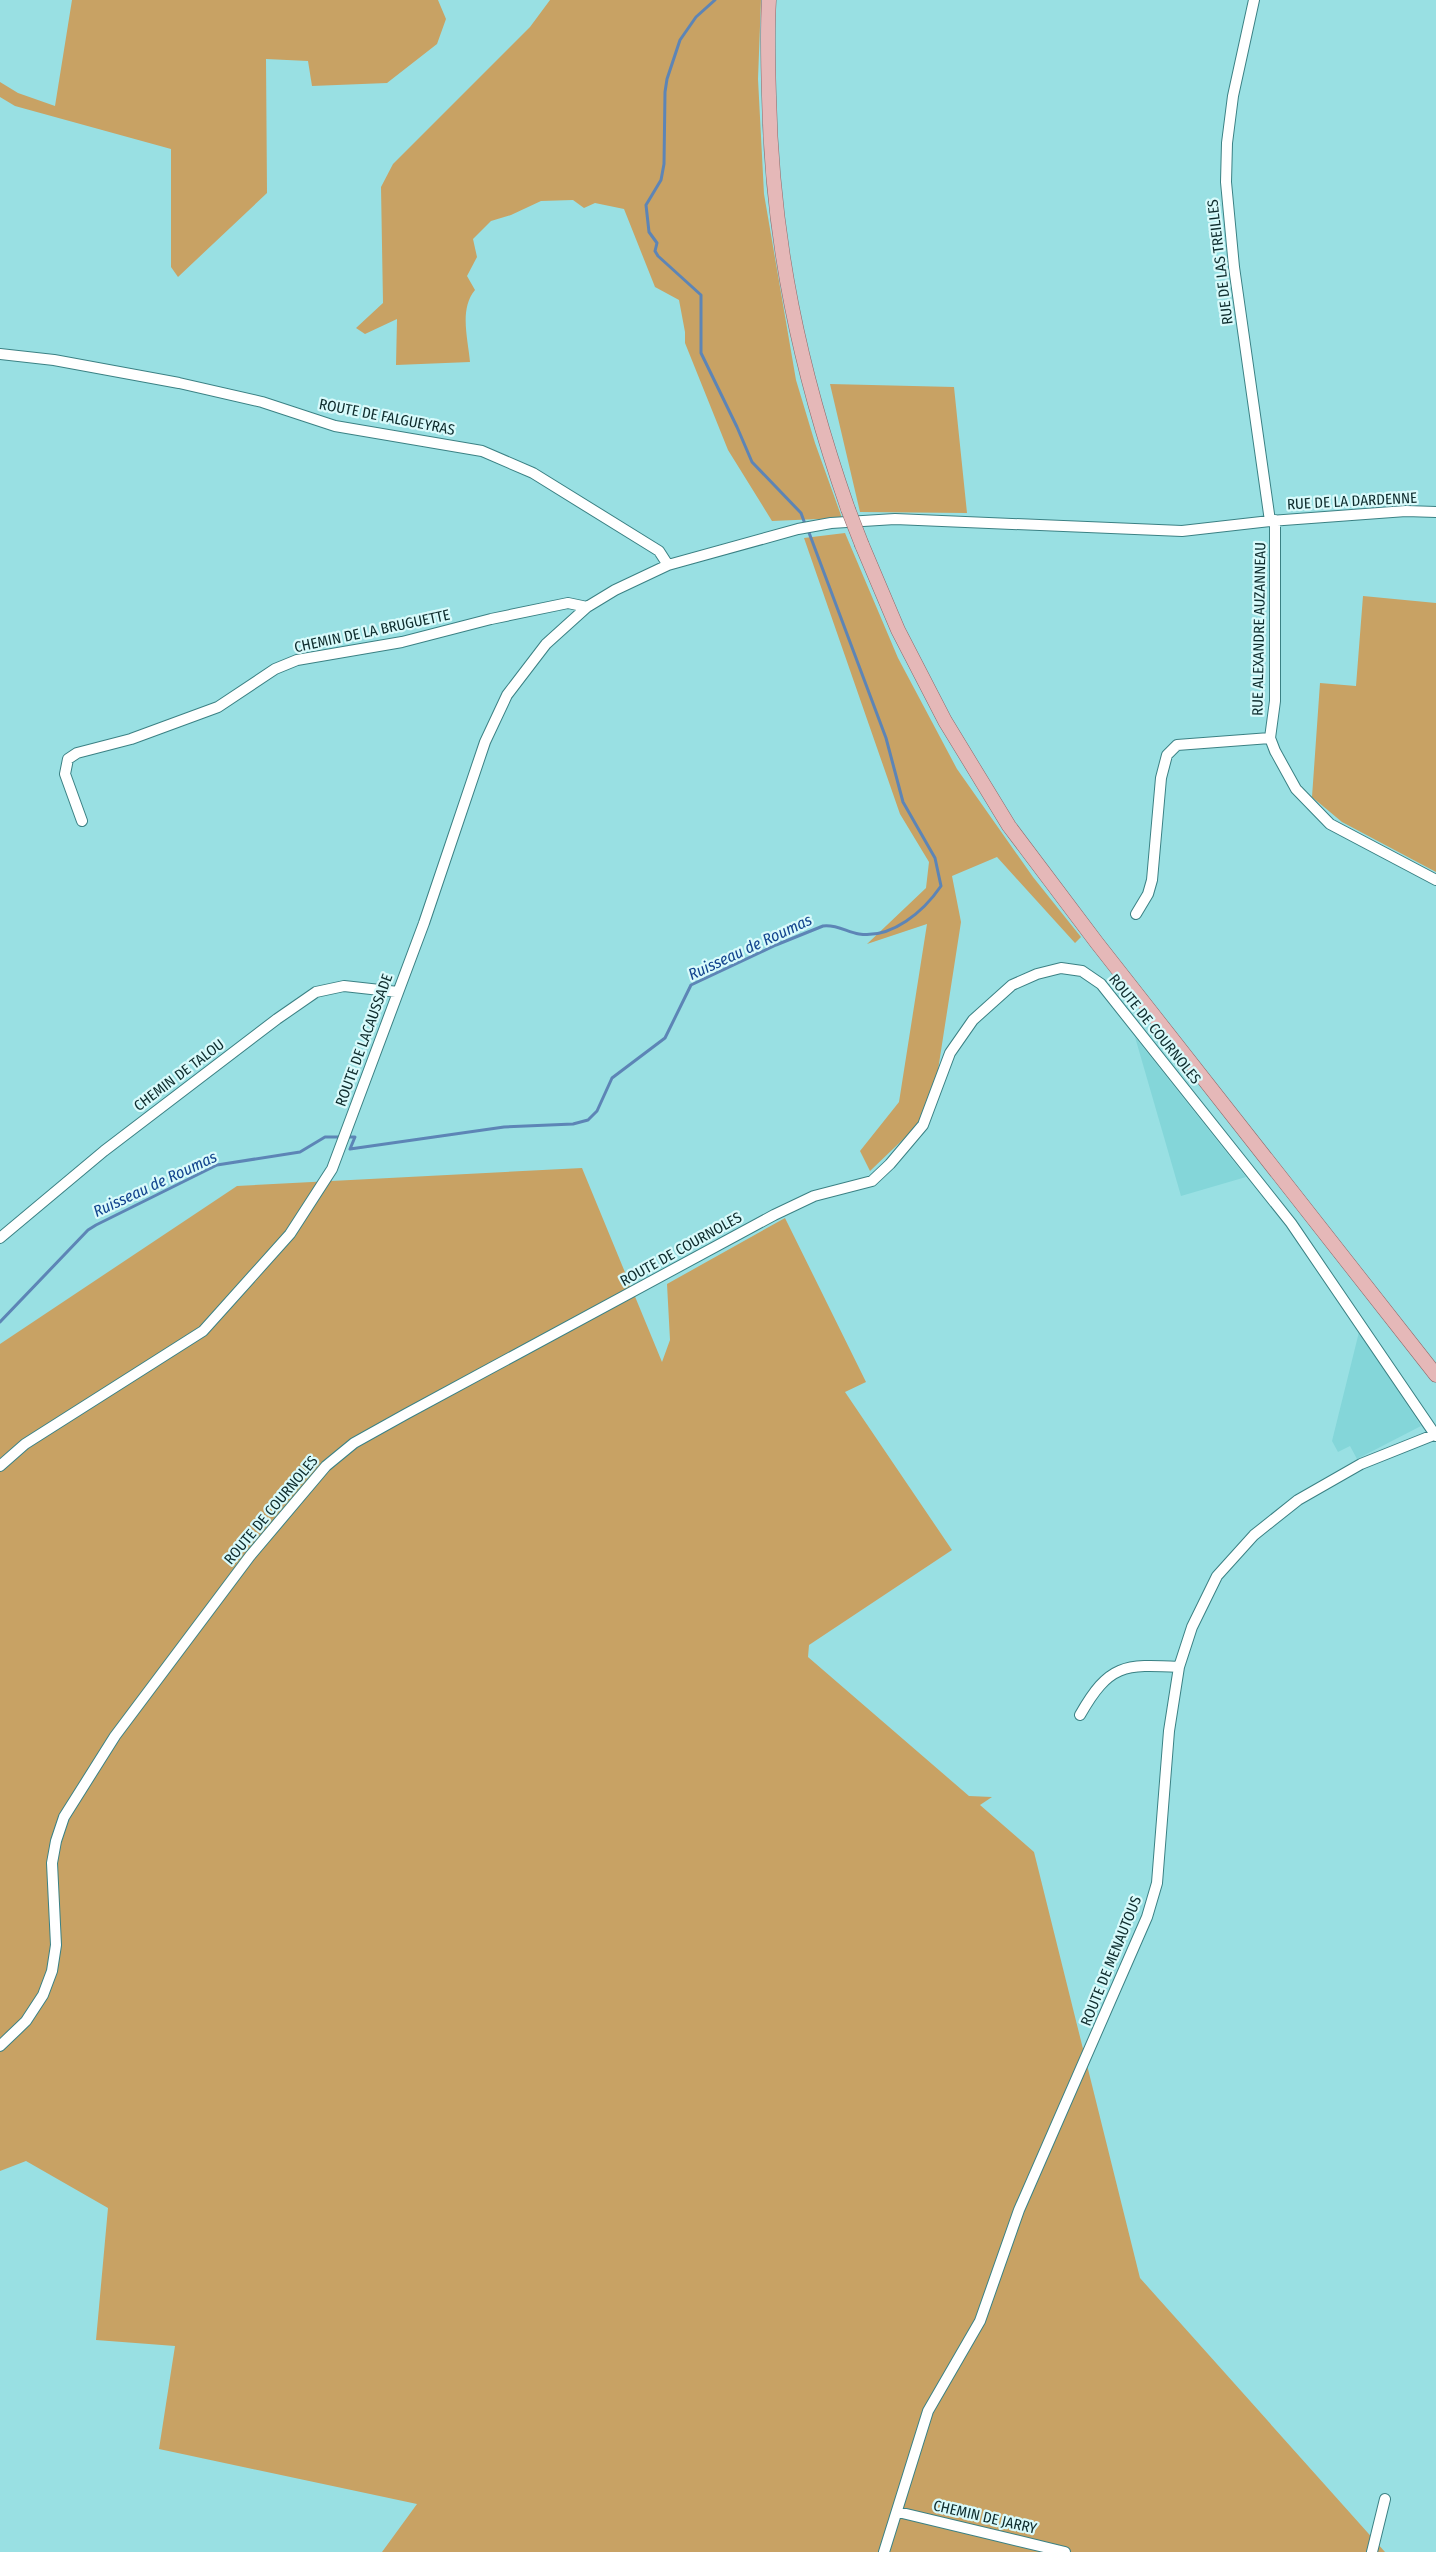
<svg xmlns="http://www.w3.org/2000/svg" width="1436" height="2552" viewBox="0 0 1436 2552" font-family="'Fira Sans Condensed',sans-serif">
	<rect width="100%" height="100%" fill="#99e0e3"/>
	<path fill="#84d6d9" d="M1135,1037L1246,1177L1181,1196Z
		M1359,1332L1421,1426L1357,1459L1350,1446L1338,1452L1332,1441Z"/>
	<path fill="#c8a264" d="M72,0H438L446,19L437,44L387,83L312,86L308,61L266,59L267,193L178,277L171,267V149L15,106L0,97V82L18,93L55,106Z
		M550,0H761L758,79L764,194L796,380L815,443L842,518L772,521L728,450L685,343V332L679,300L655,287L624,209L595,203L584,208L573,200L541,201L511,215L491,221L473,239L477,257L467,276L475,290C459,309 468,339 470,362L396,365L397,319L365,334L356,328L383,303L381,187L393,164L530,27Z
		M830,384L954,387L967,513L860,512Z
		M845,533L898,658L957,769L1033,877L1081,937L1075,943L997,857L952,876L961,922L938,1070L917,1126L870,1171L860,1151L899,1102L927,924L867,944L926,888L929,862L900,814L804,538Z
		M1363,596L1436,603V872L1342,822L1312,797L1320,683L1356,686Z
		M582,1168L662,1362L670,1340L667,1284L785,1218L866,1382L845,1392L952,1550L809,1645L808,1657L969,1796L992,1797L980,1805L1034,1852L1140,2278L1385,2552H382L417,2504L159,2449L175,2346L96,2340L108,2208L26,2161L0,2171V1344L237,1186Z"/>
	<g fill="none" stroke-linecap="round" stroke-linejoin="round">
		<path stroke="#5d85b6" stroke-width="3" d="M715,0L696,17L680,40L667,79L665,92L664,164L661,180L646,205L649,232L657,243L655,251L658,256L701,295V353L737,427L752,462L801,513L805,524
			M347,1137H355L350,1149L504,1127L573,1124L588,1120L597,1111L612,1078L665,1038L691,985L776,945L823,926C836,924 847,932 859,934C892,939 924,911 941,886L935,858L903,802L886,738L808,530
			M0,1322L88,1230L96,1225L217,1165L300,1152L325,1137H340"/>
		<g stroke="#3b8184" stroke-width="12">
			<path id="minor" d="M1254,0L1233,96L1227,143L1226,182L1234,267L1270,521
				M0,354L54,360L179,383L262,402L335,426L482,451L533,473L659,551L668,565
				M1275,520V701L1270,738L1275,751L1296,789L1330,824L1436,880
				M82,821L65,774L68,759L77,753L131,739L218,707L275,669L297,660L402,642L491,619L568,603L587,607
				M1136,914L1148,894L1152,880L1161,778L1167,755L1177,745L1270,738
				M0,1238L104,1151L277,1019L316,992L344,986L398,992
				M0,1466L25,1444L203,1331L290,1234L332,1169L424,923L485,742L507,695L546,644L587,607L615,590L668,565L798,529L831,523L895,519L1182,531L1270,521L1406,511L1436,512
				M1080,1715C1109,1664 1124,1664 1179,1667
				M0,2046L26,2021L43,1995L52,1971L56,1945L52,1863L56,1841L64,1817L115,1736L250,1556L326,1466L354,1443L406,1414L774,1215L814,1196L872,1181L890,1164L923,1125L950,1053L973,1020L1012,985L1037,974L1061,968L1082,971L1101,984L1291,1223L1436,1436
				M898,2512L1065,2552
				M884,2552L928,2411L980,2321L1019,2210L1147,1917L1157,1883L1169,1731L1179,1667L1192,1627L1217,1576L1254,1535L1298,1500L1361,1464L1436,1434
				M1372,2552L1385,2499"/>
		</g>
		<g stroke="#8f6869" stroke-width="15">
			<path id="major" d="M769,0C767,32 768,64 769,96C772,242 800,371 848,509
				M862,545L898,630L945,721L1009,826L1097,943L1436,1375"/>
		</g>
		<use href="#minor" stroke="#fff" stroke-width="10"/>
		<use href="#major" stroke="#e5b8b8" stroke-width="14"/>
		<g stroke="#8f6869" stroke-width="15" stroke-linecap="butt">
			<path id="major-bridge" d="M848,509L862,545"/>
		</g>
		<use href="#major-bridge" stroke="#e5b8b8" stroke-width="14"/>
	</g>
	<g text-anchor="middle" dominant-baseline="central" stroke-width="4.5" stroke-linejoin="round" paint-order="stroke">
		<g font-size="15" fill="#0e2c2d" stroke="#d8fafb">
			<text transform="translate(1220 262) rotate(-97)">RUE DE LAS TREILLES</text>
			<text transform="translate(387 417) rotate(11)">ROUTE DE FALGUEYRAS</text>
			<text transform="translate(1352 501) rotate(-3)">RUE DE LA DARDENNE</text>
			<text transform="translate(1259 629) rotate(-89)">RUE ALEXANDRE AUZANNEAU</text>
			<text transform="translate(372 631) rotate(-12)">CHEMIN DE LA BRUGUETTE</text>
			<text transform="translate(1155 1029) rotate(51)">ROUTE DE COURNOLES</text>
			<text transform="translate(364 1040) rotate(-70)">ROUTE DE LACAUSSADE</text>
			<text transform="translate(179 1075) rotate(-37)">CHEMIN DE TALOU</text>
			<text transform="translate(681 1249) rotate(-29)">ROUTE DE COURNOLES</text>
			<text transform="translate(271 1510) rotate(-50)">ROUTE DE COURNOLES</text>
			<text transform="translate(1111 1961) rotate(-68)">ROUTE DE MENAUTOUS</text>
			<text transform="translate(985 2517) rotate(13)">CHEMIN DE JARRY</text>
		</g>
		<g font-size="16" font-style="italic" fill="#11438d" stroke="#d8fafb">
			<text transform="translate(750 947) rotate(-25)">Ruisseau de Roumas</text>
			<text transform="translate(155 1184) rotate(-25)">Ruisseau de Roumas</text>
		</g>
	</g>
</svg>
